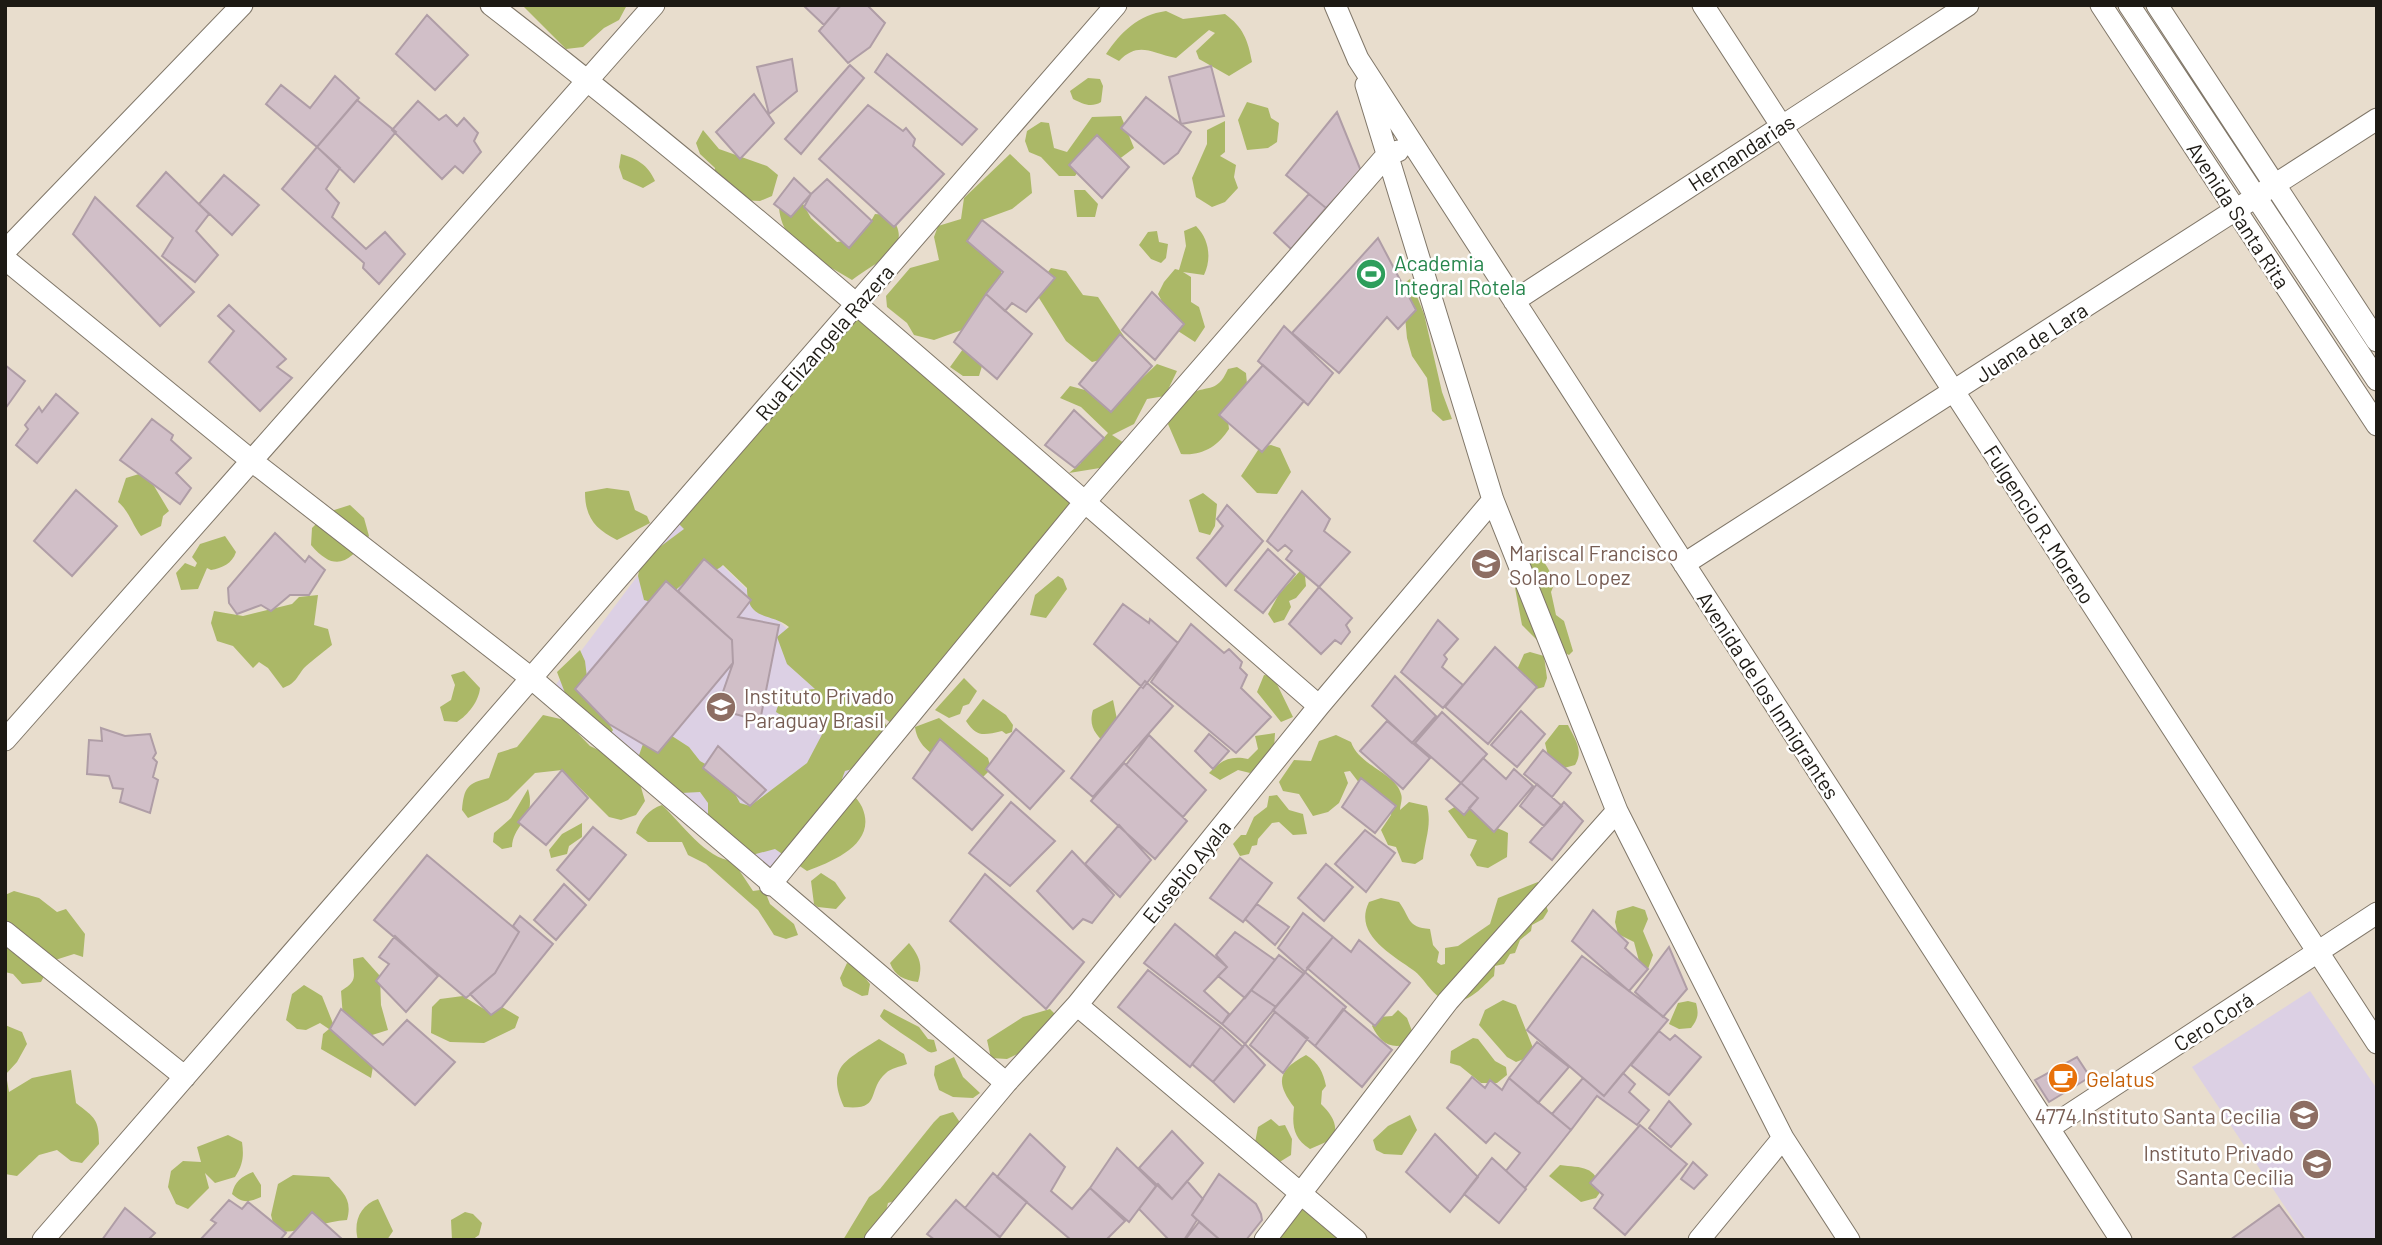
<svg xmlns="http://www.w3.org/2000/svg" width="2382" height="1245" viewBox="0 0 2382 1245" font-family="Barlow,sans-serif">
	<rect width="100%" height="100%" fill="#e8ddcd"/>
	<path fill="#dcd0e4" d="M678,522L887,727L763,879L554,687Z
		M2310,991L2377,1089V1240H2307L2192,1067Z"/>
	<path fill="#abb867" d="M522,5H627L619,20L604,28L583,47L566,49Z
		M1166,11L1183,19L1225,14C1243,27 1248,40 1252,62L1229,76L1199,59L1196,51L1215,33L1209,30L1176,58C1150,53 1139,41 1119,61L1106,54C1121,32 1138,15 1166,11Z
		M1088,78L1100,79L1103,86L1101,102C1091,108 1083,104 1073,99L1070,91Z
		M1247,102L1268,108L1271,118L1279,123L1277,142L1268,148L1247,150L1238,120Z
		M1121,116L1134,148L1118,160L1086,161L1075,176H1059L1041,157L1029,152L1025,141L1027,131L1041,122L1049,123L1054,148L1067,152L1092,117Z
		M1225,121V152L1220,156L1236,165L1234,177L1238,188L1225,202L1212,207L1196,197L1192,178L1207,144V130Z
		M703,130L719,149L767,166L778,175L772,196L760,201L739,200L714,174L715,168L700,154L696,143Z
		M621,154C638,159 648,165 655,181L643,188L623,179L619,167Z
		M1010,154L1030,173L1032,193L1012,209L982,220L977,235L1001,267V282L973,326L934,340L914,335L907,323L887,307L886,296L910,268L939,260L934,237L938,226L961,219L964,198Z
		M1074,190H1085L1098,204L1095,217H1077Z
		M803,204L811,218L837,242C856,240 866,231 875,214L889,215C918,247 876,261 852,280C822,261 783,249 779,208Z
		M1196,226C1209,239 1212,258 1204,275L1183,272L1191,277V302L1199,307L1205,327L1195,342L1178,331L1158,294L1164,282L1175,269L1179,270L1186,246L1184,231Z
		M1157,231L1159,242L1168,244L1166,258L1161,263L1151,259L1139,245L1148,232Z
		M1051,268L1066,271L1083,295L1098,297L1127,341L1104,359L1092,362L1066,341L1034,290Z
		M1410,279L1424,314L1442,392L1452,419L1443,421L1432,411L1427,378L1412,356L1407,338L1402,285Z
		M857,306L1084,503L898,729L881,715L887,727L864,766L845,771L842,779C847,789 857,797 862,807C878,843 834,861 807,871L775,849L752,855L708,816V803L700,792L681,793L638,758L643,744L672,736L689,747L700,761L725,775L740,803L750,806L807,763L827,725L795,724L776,712C782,691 796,691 815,689L787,664L777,637L789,627C771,612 747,622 747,588L723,565C716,572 711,570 702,573C685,578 673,595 658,604L644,600L638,576L641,561L684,529L672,517Z
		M963,349L982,366L979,376H963L950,367Z
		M1157,364L1177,371L1165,396L1147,399L1134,424L1112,435L1124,443L1106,467L1069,473L1081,463L1082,449L1100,442L1108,433L1081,407L1060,398L1070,386L1085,390L1109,410Z
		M1237,367L1246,373L1247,384L1227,413L1229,429C1218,446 1203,456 1181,454L1168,424C1173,414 1177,402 1187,396C1206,383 1216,396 1228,369Z
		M1271,445L1280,448L1291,472L1277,494L1257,493L1241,476L1260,447Z
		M139,474L151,481L169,511L163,516L161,526L141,536C132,524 129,511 118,502L126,478Z
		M607,488L629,491L635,510L647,516L650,523L617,540C595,529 585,517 585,492Z
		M1203,493L1217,504L1215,526L1210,535L1199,532L1189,500Z
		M350,505L364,518L369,536C349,562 336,574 311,545L312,528L328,512Z
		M225,536L236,552C232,564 222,568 211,570L207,568L198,589L181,590L176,573L185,563L195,567L197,563L192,557L200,544Z
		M1534,553C1546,561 1551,572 1554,585L1551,592L1556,615L1564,621L1573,651L1569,655L1537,640L1522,625L1513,577L1528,554Z
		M1300,571L1305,576L1306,586L1296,598L1289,601L1291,607L1284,620L1274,623L1268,614L1279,594Z
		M1058,576L1063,579L1067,589L1046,618L1030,615L1035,595Z
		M318,595L314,625L328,629L332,645C327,649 308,664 304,668C296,678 296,683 283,688L268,668L259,662L253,668L233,646L217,641L211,623L214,611L243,616L292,604L299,597Z
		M580,650L585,661L589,694L613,730L607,740L576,722L557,672Z
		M1530,652L1544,656L1547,678L1544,687L1529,691L1516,672L1524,654Z
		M464,671L480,688C479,701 468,715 457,722L444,721L440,707L451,700L455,685L451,675Z
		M1264,675L1273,676L1293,717L1281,722L1257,692Z
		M964,678L977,691L969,704L963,706L960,714L949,718L935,710Z
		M983,699L1006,715L1013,725L1012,732L1006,734L1002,731C984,735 977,738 966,721Z
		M1113,700L1118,724L1108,746C1096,735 1088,727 1093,710Z
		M543,715L565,720L590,746L609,755L638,777L645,801L636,815L621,820L609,817L562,770L535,773L508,800L468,818L462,810C464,788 467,783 489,778L498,753L517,747Z
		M939,718L988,758L991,769L981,779C958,763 919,759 915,727Z
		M1559,725H1568C1575,739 1584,751 1575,765L1564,768L1549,760L1545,743Z
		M1275,733L1274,749L1250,773L1238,770L1220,780L1209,773C1221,760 1231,755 1248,759L1258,749L1255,736Z
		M1336,735L1351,742C1359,766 1396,773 1401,794C1403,799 1400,805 1400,810L1409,802L1427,806C1432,825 1425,839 1423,859L1415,864L1402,862L1396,847L1388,845L1381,830L1391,815L1392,804L1360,784L1350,771L1344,772L1348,783L1339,803L1328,812L1313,816L1299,794L1283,791L1279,782L1294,760L1311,761L1319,741Z
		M528,789C537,820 513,823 512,847L502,849L493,842L494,833L511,818Z
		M1277,795L1289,810L1303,814L1307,834L1293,835L1279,822L1272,823L1258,839L1257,845L1252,846L1249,854L1240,856L1233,844L1241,835H1246L1254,817L1267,807L1269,796Z
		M1461,803L1477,807C1481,825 1493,825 1508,833L1507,857L1488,868L1477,866L1470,855L1477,840L1468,838L1448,811Z
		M662,805C681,823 706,859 733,861L753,891L760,890L766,894L770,904L794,924L798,935L786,939L774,935L758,910L706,864L688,855L682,842H648L636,833C640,820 649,809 662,805Z
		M582,823V837L569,846L567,854L551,858L549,850L562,834Z
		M821,873L835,882L846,898L836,909L818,907L814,904L811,881Z
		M1538,882L1548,911L1543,919L1532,925L1531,931L1520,940L1515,953L1510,954L1504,964L1495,966L1494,976C1481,988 1469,1004 1449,1001C1432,998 1426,979 1413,970C1391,954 1353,934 1369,902L1381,898L1399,902C1411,918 1406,927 1430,929L1433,945L1439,952L1437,962L1441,965L1445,964V948L1458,946L1490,924L1498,898Z
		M14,891L39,898L57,912L66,909L85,934L83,957L74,954L52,961L41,982L22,984L13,974L5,972V895Z
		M1633,906L1645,910L1648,919L1643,931L1653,955L1648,969L1639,961L1634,942L1618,934L1615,922L1617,911Z
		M909,943C920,957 923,965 918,982C904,980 895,976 890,963Z
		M363,957L380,976L381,1005L388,1030L369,1036L343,1018L341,991C359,980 353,977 353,959Z
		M847,963L856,966L870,984L868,995L862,996L843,986L840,978Z
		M304,985L322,996L338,1036L365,1061H374L371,1078L321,1049L323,1034L329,1029L320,1023L306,1030L297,1029L286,1020L292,994Z
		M463,996L484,1009L497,1004L519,1017L515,1028L484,1043L450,1042L431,1033L432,1007L440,999Z
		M1503,1000L1516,1005L1533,1048L1524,1059L1516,1062L1507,1057L1479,1025L1485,1010Z
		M1688,1001L1696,1003C1699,1014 1698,1019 1691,1028L1679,1029L1669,1024L1678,1003Z
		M884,1009L919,1027L928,1039L934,1040L937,1051C933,1052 931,1054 926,1050C917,1043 883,1022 880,1016Z
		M1050,1009L1057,1016L1043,1042L1007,1059L991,1058L987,1040L1023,1017Z
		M1398,1010L1407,1018L1412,1031L1404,1045C1388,1049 1379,1040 1372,1026L1379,1017L1392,1016Z
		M5,1025L22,1032L27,1044L17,1062L6,1074L9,1092L32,1078L71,1070L76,1103C95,1118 99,1119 99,1144L82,1163L71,1161L57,1150L39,1155L17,1176L5,1174Z
		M1473,1038L1478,1039L1495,1061L1506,1067L1507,1075L1497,1083H1481L1460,1066L1450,1063L1451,1051Z
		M879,1039L904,1054L907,1064C900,1067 891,1068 886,1073C866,1090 883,1111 844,1107C825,1066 847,1060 879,1039Z
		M1306,1055C1319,1063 1323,1072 1326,1086L1322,1091L1321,1104C1332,1115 1339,1125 1333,1139L1310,1149C1293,1138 1292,1126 1294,1107C1275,1082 1278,1070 1306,1055Z
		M954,1057L963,1077L980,1093L973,1098L953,1097L939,1090L934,1075L935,1066Z
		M953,1112L959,1121L958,1132L915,1182L907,1185L898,1200L888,1203L886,1211L862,1240H843L869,1197L880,1189L934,1122L940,1116Z
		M1410,1115L1417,1130L1402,1155L1384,1154L1376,1150L1373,1140L1388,1126Z
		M1271,1119L1279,1126L1285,1125L1292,1139L1291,1155L1278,1163L1253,1153L1258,1127Z
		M228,1135L242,1142C244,1156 243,1165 235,1177L215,1183L205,1173L209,1188L188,1209L176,1204L168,1187L171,1171L183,1161L201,1162L197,1147Z
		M1560,1165C1582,1168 1596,1165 1601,1191L1596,1198L1581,1202L1549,1176Z
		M253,1172L261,1185V1197C249,1202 243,1204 232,1194C235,1181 241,1177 253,1172Z
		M293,1175L329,1177C342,1192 353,1198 347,1220C323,1221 298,1235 275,1231L271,1215L278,1184Z
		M1301,1193L1356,1240H1265Z
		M378,1199L393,1231L387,1240H358C353,1222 360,1205 378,1199Z
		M465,1212L473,1214L482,1223L479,1235L472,1240H452L451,1220Z"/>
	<path fill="#d1bfc8" stroke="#af9da6" stroke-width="2" d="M803,5H841L824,25Z
		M841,5H867L885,23L870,47L848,63L819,31Z
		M427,15L468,55L435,90L396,54Z
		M887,54L977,129L962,145L875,72Z
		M792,59L797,91L769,114L757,67Z
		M850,65L864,78L801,154L785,139Z
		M1211,66L1224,116L1181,124L1169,77Z
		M335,76L359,98L317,147L266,104L281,85L310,108Z
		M754,94L774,123L740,159L716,132Z
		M1146,97L1191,132L1178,153L1164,164L1121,128Z
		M357,100L396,132L354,182L317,147Z
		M418,101L439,120L446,115L457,126L464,118L478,133L474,141L481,152L463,173L455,166L442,179L392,130Z
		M868,105L903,131L906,128L915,139L913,146L944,174L894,227L819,159Z
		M1337,112L1361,171L1326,208L1286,175Z
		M1097,135L1129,167L1102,198L1069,165Z
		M317,147L340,168L326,189L339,203L332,217L366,249L385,232L405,254L379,284L363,268L364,263L282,189Z
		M166,172L209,214L196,231L218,255L195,282L162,256L173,238L137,206Z
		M224,175L259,205L232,235L199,204Z
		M794,178L811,194L791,217L774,204Z
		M827,179L872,221L849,248L804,207L811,194Z
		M1309,194L1326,208L1291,249L1274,233Z
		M95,197L194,292L160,326L73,234Z
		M982,220L1055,278L1026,312L1012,303L1005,311L986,294L1003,272L967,241Z
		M1378,238L1416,310L1398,329L1387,317L1339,373L1292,333Z
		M1152,292L1184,324L1155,360L1122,330Z
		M986,294L1032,334L997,379L954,342Z
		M229,305L286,359L277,367L292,378L260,411L209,362L234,331L218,316Z
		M1284,326L1333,373L1308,405L1258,361Z
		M1120,334L1152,366L1111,412L1079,384Z
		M5,365L25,381L5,409Z
		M1263,365L1304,401L1262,452L1219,415Z
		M56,394L78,413L37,463L16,445L28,429L25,425L39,407L42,412Z
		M1074,410L1104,438L1075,468L1045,445Z
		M152,419L173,435L171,440L191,458L176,473L191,488L180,504L120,460Z
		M76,490L117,526L72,576L34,541Z
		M1302,491L1330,519L1324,531L1350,552L1319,587L1286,559L1292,551L1285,545L1278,551L1267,541Z
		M1227,505L1263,541L1226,586L1197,558L1223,526L1217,519Z
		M275,533L305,562L309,556L325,570L309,595H290L271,611L261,605L237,614L229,603L228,588Z
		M1268,549L1295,574L1263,613L1235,590Z
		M704,559L751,600L738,617L779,625L760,721L717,709L733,663L732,640L678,591Z
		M666,581L732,640L733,663L658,753L609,724L575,689Z
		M1319,587L1352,618L1346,625L1350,632L1341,644L1335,640L1321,654L1289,624Z
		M1123,604L1149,623L1150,619L1178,643L1143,688L1094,644Z
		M1438,620L1458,639L1444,655L1447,659L1442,667L1463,685L1443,708L1401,672Z
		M1191,624L1224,653L1229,649L1242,662L1240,668L1247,675L1241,688L1271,717L1236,753L1151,682Z
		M1495,647L1537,687L1488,744L1445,707Z
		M1395,676L1436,716L1412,743L1372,706Z
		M1145,681L1173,706L1093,797L1071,778Z
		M1521,711L1545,734L1517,767L1491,745Z
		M1442,712L1487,754L1461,783L1415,743Z
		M1387,721L1430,758L1403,789L1360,751Z
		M101,728L125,736L150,734L156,753L153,758L157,762L153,777L158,780L150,813L120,802L123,789L113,788L109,776L87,774L89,740L102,741Z
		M1016,729L1064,771L1030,809L986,769Z
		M1209,734L1229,751L1213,769L1195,751Z
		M1149,735L1206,790L1183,817L1126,765Z
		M940,739L1003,795L972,830L913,778Z
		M718,746L766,790L750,806L703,768Z
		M1543,750L1571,773L1552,797L1524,774Z
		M1483,758L1506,779L1514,769L1533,786L1494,832L1469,808L1478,798L1461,783Z
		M1124,763L1187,821L1155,859L1091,801Z
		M562,770L588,798L546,845L518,822Z
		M1361,778L1396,806L1375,833L1342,807Z
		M1461,783L1478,798L1464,815L1446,799Z
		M1537,784L1562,806L1544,826L1520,806Z
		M1011,802L1055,841L1010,886L969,853Z
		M1564,802L1583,821L1552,860L1530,842Z
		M1119,825L1151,860L1120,897L1085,864Z
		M593,827L626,855L589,900L557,870Z
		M1365,830L1395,853L1366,892L1335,864Z
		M1072,851L1114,895L1092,923L1083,919L1073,929L1037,891Z
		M427,855L519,932L495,973L466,998L374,920Z
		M1240,858L1272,883L1243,922L1210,898Z
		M1326,864L1353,887L1324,921L1298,898Z
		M985,874L1084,962L1046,1009L950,921Z
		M564,884L586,905L556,940L534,920Z
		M1257,904L1289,927L1275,945L1245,919Z
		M1593,910L1628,943L1625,948L1648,969L1629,991L1572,941Z
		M1303,913L1333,937L1305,972L1278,948Z
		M520,916L553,944L502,1007L491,1015L470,994L495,973L519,932L513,926Z
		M1175,924L1227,967L1204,991L1229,1014L1222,1024L1144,963Z
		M1235,932L1275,960L1245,998L1218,976L1227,967L1216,955Z
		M395,936L438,976L406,1012L376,981L389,964L379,957Z
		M1333,937L1351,952L1359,940L1410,983L1375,1026L1307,968Z
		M1669,947L1687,989L1663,1017L1635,992Z
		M1279,955L1304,974L1276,1007L1251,990Z
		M1582,956L1668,1020L1604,1096L1527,1030Z
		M1148,970L1221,1027L1190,1067L1118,1007Z
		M1305,972L1346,1007L1315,1046L1273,1010Z
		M1251,990L1276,1007L1245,1044L1222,1024Z
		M341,1009L383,1045L407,1020L455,1062L415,1105L330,1029Z
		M1343,1009L1392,1050L1362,1087L1315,1046Z
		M1275,1012L1308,1038L1283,1073L1250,1045Z
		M1221,1027L1243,1047L1213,1082L1192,1064Z
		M1659,1031L1670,1040L1675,1035L1701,1057L1669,1095L1631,1065Z
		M1537,1042L1569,1067L1538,1103L1509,1078Z
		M1245,1044L1265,1065L1234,1102L1213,1082Z
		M2077,1057L2090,1077L2049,1102L2035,1080Z
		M1623,1073L1635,1084L1629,1092L1649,1110L1637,1125L1597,1096L1571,1130L1552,1114L1583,1078L1604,1096Z
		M1472,1077L1485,1088L1490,1080L1502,1090L1509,1078L1571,1130L1525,1188L1506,1171L1520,1153L1495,1133L1486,1143L1447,1108Z
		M1669,1101L1691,1124L1671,1147L1649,1128Z
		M1640,1125L1687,1164L1625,1235L1594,1208L1603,1195L1590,1183Z
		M1172,1131L1203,1163L1172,1199L1139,1168Z
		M1030,1134L1065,1167L1051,1191L1072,1209L1090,1188L1125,1221L1106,1240H1071L997,1177Z
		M1435,1134L1478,1177L1450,1212L1406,1172Z
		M1117,1148L1156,1186L1129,1222L1090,1188Z
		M1492,1158L1526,1189L1499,1223L1464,1194Z
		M1693,1162L1707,1175L1694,1189L1681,1179Z
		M993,1173L1027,1202L1000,1237L965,1208Z
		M1219,1174L1256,1204L1261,1214L1262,1220L1246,1240H1220L1192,1215Z
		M1187,1181L1203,1199L1192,1215L1197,1220L1184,1240H1169L1139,1209L1158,1184L1172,1199Z
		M229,1200L242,1209L248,1202L286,1233L280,1240H200L216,1223L211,1220Z
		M956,1200L965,1208L1003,1240H935L927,1234Z
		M2279,1205L2305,1240H2230Z
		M125,1208L155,1233L148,1240H102Z
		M312,1212L343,1240H287Z
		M1199,1222L1220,1240H1185Z"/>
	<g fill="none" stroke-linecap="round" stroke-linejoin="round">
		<g stroke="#807769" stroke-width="23">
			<path id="street" d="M491,5C777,226 1046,470 1319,706
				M1335,5L1358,59L2121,1240
				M1703,5L2377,1043
				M2101,5L2377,425
				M2129,5L2377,380
				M2157,5L2377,341
				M1366,85L1493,500L1617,811L1783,1138L1849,1240
				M5,251L242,5
				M5,259L252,461L531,678L1006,1083
				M1514,301L1968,5
				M1684,564L2377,119
				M5,740L654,5
				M770,885L1084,503L1387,155L1398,151
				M5,932L185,1077
				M1077,1005L1356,1240
				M2049,1128L2377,913
				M43,1240L1116,5
				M875,1240L1006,1083L1077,1005L1319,706L1493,500
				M1265,1240L1448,1001L1617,811
				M1699,1240L1783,1138"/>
		</g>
		<use href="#street" stroke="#fff" stroke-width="21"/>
	</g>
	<defs>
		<g id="stadium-disc" transform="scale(1.575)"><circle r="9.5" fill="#2e9e5b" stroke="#fff"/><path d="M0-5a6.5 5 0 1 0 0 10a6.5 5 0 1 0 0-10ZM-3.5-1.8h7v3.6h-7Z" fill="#fff"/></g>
		<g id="school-disc" transform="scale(1.575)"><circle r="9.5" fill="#8d6e63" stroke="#fff"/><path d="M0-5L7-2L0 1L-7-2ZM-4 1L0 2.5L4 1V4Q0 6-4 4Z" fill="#fff"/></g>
		<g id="cafe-disc" transform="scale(1.575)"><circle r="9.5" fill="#e8710a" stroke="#fff"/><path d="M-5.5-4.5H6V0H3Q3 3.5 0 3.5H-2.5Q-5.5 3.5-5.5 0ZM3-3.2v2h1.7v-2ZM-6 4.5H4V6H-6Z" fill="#fff"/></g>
	</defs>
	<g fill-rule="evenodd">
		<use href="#stadium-disc" x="1371" y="274"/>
		<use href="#school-disc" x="1486" y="564"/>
		<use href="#school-disc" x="721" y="707"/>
		<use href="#cafe-disc" x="2063" y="1078"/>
		<use href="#school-disc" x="2304" y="1115"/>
		<use href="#school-disc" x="2317" y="1164"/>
	</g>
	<g text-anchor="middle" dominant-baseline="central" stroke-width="5" stroke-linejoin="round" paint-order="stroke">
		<g font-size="21" fill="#1d1a14" stroke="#fff">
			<text transform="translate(1741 152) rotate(-33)">Hernandarias</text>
			<text transform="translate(2239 215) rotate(57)">Avenida Santa Rita</text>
			<text transform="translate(824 342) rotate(-49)">Rua Elizangela Razera</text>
			<text transform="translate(2031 342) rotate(-33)">Juana de Lara</text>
			<text transform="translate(2040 524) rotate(57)">Fulgencio R. Moreno</text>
			<text transform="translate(1769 695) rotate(57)">Avenida de los Inmigrantes</text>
			<text transform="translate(1186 871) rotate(-51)">Eusebio Ayala</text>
			<text transform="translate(2213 1021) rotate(-33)">Cero Corá</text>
		</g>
		<g font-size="21" fill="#27864d" stroke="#fff" text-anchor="start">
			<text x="1394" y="262">Academia<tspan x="1394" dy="24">Integral Rotela</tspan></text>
		</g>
		<g font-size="21" fill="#785e54" stroke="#fff" text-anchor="start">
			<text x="1509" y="552">Mariscal Francisco<tspan x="1509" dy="24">Solano Lopez</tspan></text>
			<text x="744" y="695">Instituto Privado<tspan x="744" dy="24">Paraguay Brasil</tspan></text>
			<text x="2281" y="1115" text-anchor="end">4774 Instituto Santa Cecilia</text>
			<text x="2294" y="1152" text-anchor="end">Instituto Privado<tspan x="2294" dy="24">Santa Cecilia</tspan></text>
		</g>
		<g font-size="21" fill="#c56008" stroke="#fff" text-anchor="start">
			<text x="2086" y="1078">Gelatus</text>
		</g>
	</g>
	<rect width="2382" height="1245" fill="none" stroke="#1d1a14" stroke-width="14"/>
</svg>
